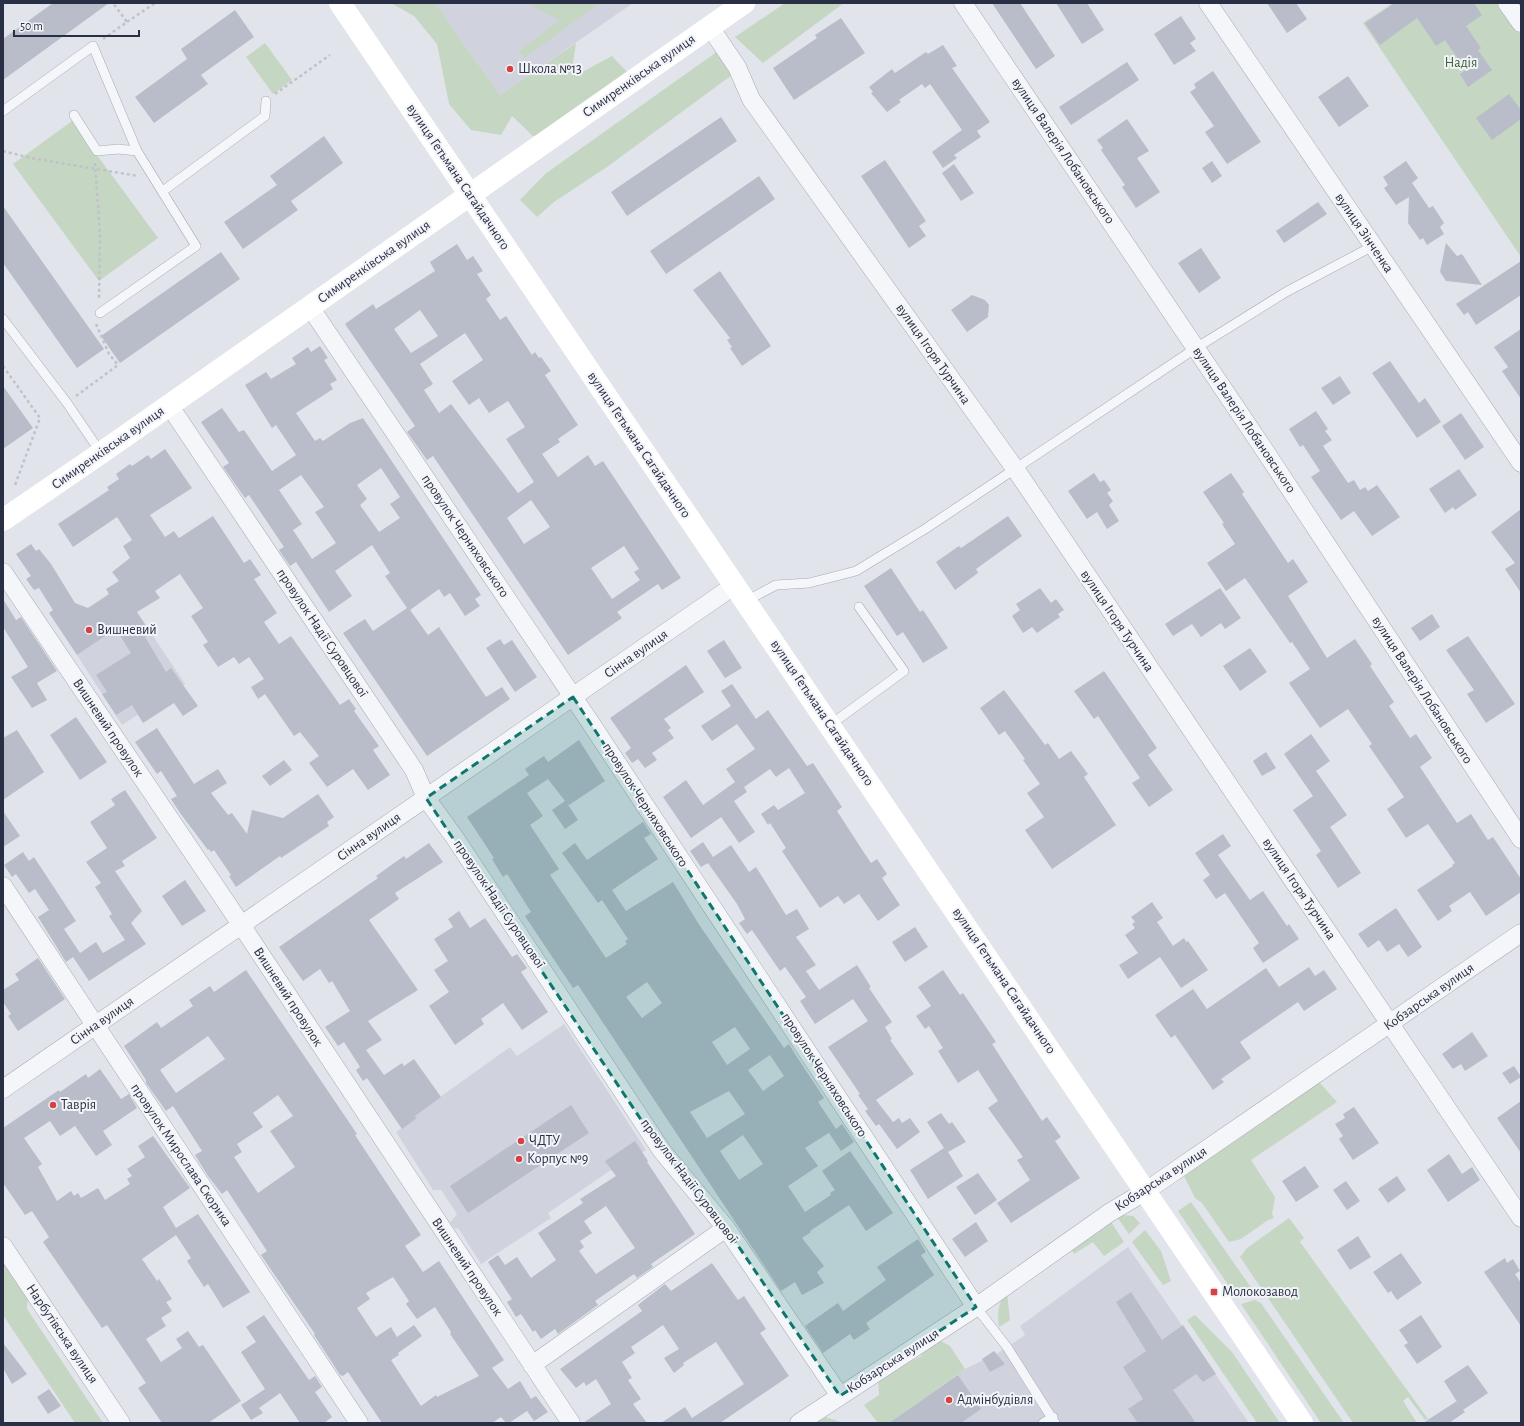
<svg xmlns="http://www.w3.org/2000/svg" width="1524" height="1426" viewBox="0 0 1524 1426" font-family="'Alegreya Sans',sans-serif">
	<rect width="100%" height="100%" fill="#e2e4eb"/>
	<path fill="#d0d3dd" d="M435,3H633L500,95Z
		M121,626L133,645L151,633L185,684L122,725L77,655Z
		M564,1024L646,1150L613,1172L611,1170L548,1213L551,1218L481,1264L458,1228L455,1229L450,1223L457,1214L441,1190H433L396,1132L417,1118L415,1115L510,1047L517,1056Z
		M1128,1247L1249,1423H889L965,1369L998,1353L1025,1335L1020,1326Z"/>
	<path fill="#c5d6c3" d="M391,3H435L500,95L576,43L572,69L577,75L612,56L628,73L539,135L533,136L512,116L501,135L471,130L449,104L437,44L414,16Z
		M530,3H600L524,58L519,51L560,20L537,9Z
		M785,3H844L763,63L735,37Z
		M1393,3H1521V257L1363,23Z
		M265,43L292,80L273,94L246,57Z
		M718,51L732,75L607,167L554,202L537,217L520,200L545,174Z
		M72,121L158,238L99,281L13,164Z
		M1318,1081L1337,1102L1251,1160L1275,1197L1272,1214L1274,1218L1268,1220L1241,1239L1229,1242L1202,1203L1195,1198L1184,1176Z
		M1191,1202L1255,1293L1235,1295L1178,1211Z
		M1125,1215L1133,1216L1140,1223L1129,1234L1117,1217Z
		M1289,1218L1304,1238L1300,1242L1428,1419L1425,1420L1408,1397L1403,1401L1417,1423H1353L1240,1257L1247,1248Z
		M1111,1222L1124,1242L1104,1256L1093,1242L1074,1254L1071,1249Z
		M1145,1230L1161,1251L1171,1281L1163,1285L1132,1242Z
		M3,1260L28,1297L27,1309L103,1423H75L3,1315Z
		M1007,1292L1010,1320L999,1327C997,1315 998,1301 1007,1292Z
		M1255,1300L1261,1303L1344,1423H1321L1241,1304Z
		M1195,1315L1232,1352L1280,1423H1257L1187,1320Z
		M941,1341L950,1346L965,1369L889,1423H878L864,1405L879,1395L878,1376L885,1370L904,1365L921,1356L925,1343Z
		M825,1417L844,1423H815Z"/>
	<path fill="#b9bdc9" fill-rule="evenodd" d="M53,3H109L3,80V39Z
		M992,3H1020L1055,56L1036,69Z
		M1056,3H1087L1104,30L1082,44Z
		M1267,3H1296L1307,19L1287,33Z
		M1395,3H1474L1482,15L1466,26L1481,48L1478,50L1492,70L1468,87L1460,74L1466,70L1445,40L1436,46L1417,18L1380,45L1365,23Z
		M235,10L254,37L201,75L208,84L154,123L135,97L187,59L181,49Z
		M1181,16L1196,39L1190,43L1196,51L1174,65L1154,34Z
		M841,18L865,53L794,100L773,68L817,38L815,35Z
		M943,45L957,66L952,68L990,122L977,131L981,137L954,155L957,158L943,168L932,152L962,130L930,84L925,88L922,84L899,100L901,102L887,112L871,93L873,92L869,87L892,69L895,73L926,52L928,54Z
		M1127,62L1139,80L1071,125L1059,107Z
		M1213,71L1261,142L1227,164L1205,132L1214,126L1190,92L1196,88L1194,84Z
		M1348,76L1369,106L1339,127L1318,97Z
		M1509,94L1521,110V119L1492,140L1476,118Z
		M721,117L737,141L627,216L611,192Z
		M1127,119L1149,151L1137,158L1160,192L1136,208L1122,187L1125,185L1101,150L1103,148L1097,140Z
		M324,136L343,163L291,201L298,210L243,249L224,222L277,185L270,176Z
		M885,160L926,221L919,226L926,236L909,248L861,176Z
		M1212,161L1222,176L1212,183L1202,168Z
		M1406,161L1418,178L1412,183L1429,208L1433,206L1444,223L1440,227L1444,234L1427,245L1423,238L1420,240L1408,223L1409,197L1396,205L1384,188L1388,185L1383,177Z
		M954,164L974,193L961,201L942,173Z
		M759,176L775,199L666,274L650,251Z
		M1318,202L1327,214L1284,243L1276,231Z
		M3,206L104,349L77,368L3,263Z
		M1446,243L1457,256L1462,254L1482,285L1446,281L1440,272Z
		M457,244L467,260L473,256L483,271L477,274L491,295L486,299L500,320L506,316L532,355L535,352L539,358L541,357L551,371L545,375L578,425L558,439L560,442L542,454L558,477L588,455L595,466L603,461L681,578L662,590L658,584L617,612L622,618L568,655L433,456L427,460L407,432L415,426L345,324L373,304L376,309L435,271L430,262ZM420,310L438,336L411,353L394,329ZM465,333L483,360L452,381L469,405L479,398L489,413L508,401L525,427L506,439L534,482L518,493L451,404L439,413L424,390L433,384L420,364ZM531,500L550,527L524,544L507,518ZM624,546L639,569L634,572L640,580L612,599L591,568Z
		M1201,248L1221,278L1199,293L1178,263Z
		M221,252L240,279L120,363L101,336Z
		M1521,261V295L1476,325L1468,312L1464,315L1456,304Z
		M720,271L771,346L742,366L730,348L732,347L727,340L730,338L693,290Z
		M972,295L985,300L989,305L988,317L967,332L951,310Z
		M1521,329V399L1502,371L1508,367L1494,347Z
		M320,346L328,358L324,360L337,380L330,384L333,389L296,413L315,441L320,438L323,441L350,423L363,418L481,595L475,599L480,606L465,616L450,593L444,597L439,589L410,610L428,635L439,627L486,697L502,687L510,699L427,756L343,633L365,619L373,631L407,608L385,576L390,573L372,545L335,571L352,596L329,612L296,562L290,566L279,550L284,547L249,495L245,498L223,467L229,463L201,422L222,408L239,432L244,430L272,471L296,455L276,425L272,428L245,385L266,372L271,379L296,364L292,358L308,347L311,352ZM381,468L400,497L390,504L400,518L379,532L360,505L367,499L357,485ZM301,475L324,507L315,512L336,543L312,559L293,530L302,524L279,490Z
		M1390,361L1419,403L1425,398L1441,422L1417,438L1372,373Z
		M1340,376L1351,393L1333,405L1321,388Z
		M3,386L33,428L3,449Z
		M1316,411L1328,429L1325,431L1332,440L1323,446L1348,483L1354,480L1360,490L1365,487L1368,491L1377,485L1400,517L1372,536L1354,511L1341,520L1311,477L1320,471L1303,445L1300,447L1289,429Z
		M1461,413L1484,447L1465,460L1442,426Z
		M165,449L192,488L150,515L165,537L174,531L179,538L213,516L244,563L250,559L261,575L254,579L277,613L264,622L279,644L291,636L340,705L349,699L356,709L354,711L379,746L373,750L390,775L368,790L353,769L327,787L309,763L319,756L300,732L294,736L265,694L258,699L251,687L264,679L249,657L239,664L234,657L218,667L203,645L208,642L191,616L203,608L180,574L155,591L160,598L137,612L151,633L145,637L166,672L171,668L198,706L183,716L174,703L143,723L132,705L116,715L102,694L107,692L96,675L131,653L116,629L77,655L49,613L53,610L39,588L34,590L26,579L31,576L16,554L31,544L36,551L39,549L51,564L75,603L88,608L109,594L106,589L119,581L112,572L130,558L123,546L132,540L117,517L73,547L58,524L109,490L107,487L119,479L116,474L130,464L132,466L148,455L151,459Z
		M1459,469L1477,495L1455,510L1453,507L1445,513L1429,489Z
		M1094,473L1100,482L1104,480L1111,490L1107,493L1113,501L1109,505L1119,521L1107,529L1097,512L1087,519L1068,491Z
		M1231,473L1244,492L1242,494L1288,563L1293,559L1308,582L1288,596L1327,658L1355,639L1372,664L1370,666L1394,702L1389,706L1410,738L1416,734L1432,758L1420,767L1457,823L1471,814L1488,840L1493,837L1521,879V892L1486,916L1470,892L1449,906L1452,911L1438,921L1417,890L1453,866L1452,865L1455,863L1428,824L1406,838L1387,809L1404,797L1369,746L1372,744L1348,709L1320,728L1289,683L1310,669L1292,642L1290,643L1245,578L1226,591L1207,563L1235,544L1222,524L1224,523L1203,492Z
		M1521,509V593L1505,569L1515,563L1491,532Z
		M1008,516L1022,536L976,569L978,573L955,590L936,562L959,546L961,548Z
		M891,568L920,612L923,610L948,648L923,663L903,632L897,636L864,586Z
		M1040,588L1051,603L1056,599L1064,610L1058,614L1060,617L1037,633L1032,627L1023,633L1012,616L1020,610L1016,604Z
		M1220,588L1241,618L1225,629L1221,623L1201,637L1192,624L1173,636L1165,624Z
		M3,599L16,620L21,617L57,671L37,683L47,700L32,708L11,677L28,667L3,627Z
		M1432,614L1440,627L1420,641L1411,628Z
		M1468,636L1515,704L1486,723L1467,694L1474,690L1446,650Z
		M500,639L504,645L512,640L537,677L515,692L486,648Z
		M724,640L742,668L725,678L707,651Z
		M1250,648L1267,672L1240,691L1223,666Z
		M686,665L704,692L664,719L671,728L668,730L674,738L652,753L657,760L645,768L638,759L632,763L625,753L631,748L610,718Z
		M1104,671L1157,748L1148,755L1173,790L1149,807L1132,783L1140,778L1098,716L1094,719L1074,691Z
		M732,684L756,719L768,710L807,766L813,763L842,807L837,811L861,848L871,863L877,859L887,874L882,878L900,905L878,921L859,894L844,904L838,896L820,908L782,851L786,848L770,823L768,825L761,814L774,805L778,810L805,793L789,768L776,777L770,769L744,787L747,792L734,801L755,832L739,843L721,817L691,838L663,797L686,780L703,805L735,782L726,769L755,749L737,724L712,741L701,726L731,706L721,691Z
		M1004,690L1045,745L1048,743L1059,759L1071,751L1088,774L1084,777L1116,825L1052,869L1025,830L1044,817L1027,793L1040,784L1023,760L1025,759L1005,731L999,735L980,708Z
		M76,717L107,762L80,780L50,735Z
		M157,728L194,784L218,769L227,783L211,793L228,815L232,813L247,834L252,810L283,818L318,794L334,817L327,822L329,826L281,858L280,856L236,887L229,876L231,875L214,850L211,852L209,849L208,850L180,813L171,799L177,796L161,771L157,774L135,742Z
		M17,730L44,772L3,800V738Z
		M1311,734L1330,761L1316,771L1347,815L1330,827L1361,873L1338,888L1316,855L1321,851L1293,810L1313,796L1284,754Z
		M579,740L605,781L569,805L567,803L578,820L565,829L552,810L565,801L548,779L527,793L543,816L530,825L559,869L550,875L606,958L627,944L625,941L628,939L602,900L598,903L562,853L575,843L587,860L643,822L651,834L644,838L658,859L612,890L626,911L673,882L698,923L784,1048L789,1044L795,1054L824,1098L818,1102L836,1129L842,1124L854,1142L841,1151L829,1133L835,1129L805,1148L818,1166L788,1186L805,1212L831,1195L830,1193L835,1190L822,1171L850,1151L893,1213L866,1231L849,1205L810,1231L811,1232L802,1238L824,1266L817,1272L824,1283L802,1295L795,1282L781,1291L578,985L573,988L525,916L531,912L507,874L503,877L492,859L494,858L467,817L529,775L525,769L544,756L548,762ZM647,982L662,1003L642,1018L626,997ZM735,1027L750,1049L727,1065L712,1042ZM770,1055L784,1076L763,1091L748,1070ZM729,1091L745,1114L707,1138L690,1112ZM743,1135L763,1164L739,1180L720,1151Z
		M1266,752L1276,768L1262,776L1253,761Z
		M284,760L292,770L270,786L262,776Z
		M125,790L157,838L122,861L125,866L115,871L142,911L131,923L146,944L89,981L73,957L66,962L38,917L49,910L35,889L29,893L16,874L12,877L4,865L23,852L29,861L34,857L76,921L64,929L80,953L96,942L103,953L125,940L109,916L112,914L95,887L101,883L86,862L107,848L90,822L115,805L111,799Z
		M3,811L20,836L3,847Z
		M1223,834L1231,846L1218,855L1250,900L1263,891L1287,926L1289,924L1299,939L1263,963L1253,948L1259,943L1225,893L1216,899L1203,880L1210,875L1195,853Z
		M703,842L713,857L731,845L749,872L756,867L786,915L797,909L809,929L796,937L816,965L806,971L819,990L857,965L871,987L869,988L892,1022L885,1027L892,1039L890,1040L914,1074L876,1100L893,1122L899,1118L902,1123L910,1118L920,1132L897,1149L879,1124L876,1126L865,1111L868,1109L858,1095L860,1094L828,1047L868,1021L853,999L815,1024L800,1001L806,997L785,967L780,971L752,930L747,934L739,923L745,919L737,904L708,863L701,867L690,851Z
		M429,843L443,862L395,893L399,899L369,920L418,990L368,1021L382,1040L366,1050L384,1075L402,1063L404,1066L414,1059L441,1097L415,1116L417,1118L402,1129L367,1078L363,1081L356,1070L360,1067L344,1042L338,1046L325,1027L350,1011L332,981L329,983L320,969L303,981L279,947L378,878L376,876L404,856L406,859Z
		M185,880L206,911L182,926L162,896Z
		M1152,902L1163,918L1157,922L1173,946L1184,938L1186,942L1188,941L1208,970L1181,988L1160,957L1128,979L1119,965L1138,953L1125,935L1135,928L1132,924L1135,922L1131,917Z
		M1396,908L1422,947L1408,957L1399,944L1387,952L1379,940L1368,948L1358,934Z
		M459,911L470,928L485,918L512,957L517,954L527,968L521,972L548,1012L522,1030L503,1003L481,1019L484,1024L455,1045L429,1006L449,992L434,970L448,961L434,939L453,927L448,919Z
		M915,927L928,947L905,962L892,942Z
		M38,958L65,999L18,1031L8,1016L11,1014L3,1002V990L19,980L15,974Z
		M1309,967L1315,976L1324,970L1337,989L1304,1011L1298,1002L1240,1042L1251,1058L1221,1079L1224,1082L1213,1090L1175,1035L1171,1038L1155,1015L1193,989L1207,1009L1266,968L1279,987Z
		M246,970L357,1134L355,1135L421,1235L405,1246L423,1272L439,1261L504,1360L492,1368L508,1389L520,1381L531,1399L536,1396L548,1412L534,1421L527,1411L509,1423H506L501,1417L492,1423H382L348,1372L343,1376L340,1375L333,1364L314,1335L315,1334L261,1255L267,1251L227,1190L222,1194L208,1176L195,1155L202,1151L173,1106L166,1111L146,1083V1080L124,1046L157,1022L161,1028L193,1006L189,1000L210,986L214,992ZM208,1036L225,1059L176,1093L160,1070ZM278,1095L293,1116L270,1131L295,1167L258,1193L234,1157L242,1152L237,1144L263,1127L253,1113ZM393,1277L409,1301L406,1304L417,1319L435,1307L451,1332L450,1334L479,1376L437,1397L436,1395L421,1406L391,1360L399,1355L398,1353L422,1336L414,1325L397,1337L391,1327L376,1337L357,1308L370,1299L366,1293Z
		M943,970L960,995L963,993L996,1042L992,1044L1042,1121L1047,1117L1061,1137L1055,1141L1080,1178L1011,1223L997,1203L1030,1180L1017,1160L1023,1157L988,1108L998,1101L978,1070L958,1083L938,1051L943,1048L929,1026L925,1029L916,1016L931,1006L918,987Z
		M1472,1032L1488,1056L1465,1071L1461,1064L1453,1069L1442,1054Z
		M1514,1066L1521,1077L1510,1084L1502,1073Z
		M100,1069L121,1099L129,1094L137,1108L103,1131L112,1145L96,1156L75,1126L60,1136L50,1121L24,1138L42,1164L38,1167L57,1201L71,1191L74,1196L78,1193L81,1198L98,1188L105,1200L130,1184L127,1179L132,1176L127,1169L145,1157L138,1146L153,1136L190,1188L163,1207L176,1228L198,1214L250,1292L223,1308L208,1284L204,1287L187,1261L191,1258L176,1235L142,1259L157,1281L159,1279L172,1299L166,1302L172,1311L161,1318L166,1326L146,1339L161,1362L182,1348L176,1339L188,1331L199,1347L203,1345L241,1401L208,1423H162L138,1388L146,1383L107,1325L102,1328L43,1242L49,1237L32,1211L25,1215L3,1183V1128L59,1090L60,1092L86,1074L88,1078Z
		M1521,1101V1153L1497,1118Z
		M571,1105L589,1133L468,1213L450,1186Z
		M1354,1107L1379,1143L1353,1160L1339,1139L1343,1136L1335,1124L1345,1118L1343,1114Z
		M941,1113L949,1124L952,1122L966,1142L948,1152L963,1176L928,1199L910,1170L944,1148L927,1122Z
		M635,1141L648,1161L647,1162L695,1234L651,1264L653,1267L637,1278L634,1274L595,1301L598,1305L558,1334L555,1329L541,1339L535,1330L533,1332L521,1314L516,1317L507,1302L512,1299L488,1262L498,1255L505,1265L517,1257L531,1278L556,1260L538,1233L583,1203L580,1199L616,1176L605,1161ZM606,1206L635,1248L596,1274L579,1251L584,1247L580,1241L592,1233L584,1221Z
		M1449,1154L1462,1174L1472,1167L1480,1180L1448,1202L1427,1170Z
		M1305,1166L1319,1187L1296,1202L1282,1181Z
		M978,1173L997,1200L975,1215L956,1187Z
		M1397,1176L1406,1190L1388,1203L1378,1189Z
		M1346,1181L1360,1201L1347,1210L1333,1190Z
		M976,1222L988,1241L965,1257L952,1239Z
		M1358,1236L1371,1257L1350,1270L1337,1250Z
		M918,1239L926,1252L921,1255L934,1275L866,1323L870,1329L854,1340L850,1334L823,1353L805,1326L838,1303L843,1311L886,1280L877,1267Z
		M1401,1253L1422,1283L1397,1300L1391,1291L1388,1293L1373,1272Z
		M1505,1258L1507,1263L1513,1259L1520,1271L1515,1274L1521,1283V1326L1484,1272Z
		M712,1263L738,1300L744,1296L766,1329L760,1333L789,1376L720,1423H661L685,1407L692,1418L744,1384L716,1342L683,1363L684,1365L674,1373L664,1358L679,1349L663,1325L631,1347L635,1353L622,1362L632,1378L628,1380L641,1399L633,1404L647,1423H583L611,1404L596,1379L586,1386L584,1382L576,1388L560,1369L642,1311L638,1305L665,1284L671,1291Z
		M1131,1292L1162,1340L1183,1325L1216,1374L1203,1382L1196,1374L1173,1390L1196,1423H1138L1128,1409L1143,1399L1123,1367L1146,1351L1116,1302Z
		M264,1315L309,1380L315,1376L322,1387L315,1392L332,1417L324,1423H300L280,1393L259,1408L263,1413L251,1420L241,1405L265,1389L241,1352L256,1342L246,1327Z
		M1421,1315L1442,1347L1417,1364L1404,1345L1408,1343L1399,1330Z
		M3,1343L27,1374L12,1384L3,1368Z
		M994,1351L1005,1364L990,1372L982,1359Z
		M1468,1365L1488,1393L1463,1410L1465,1412L1449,1423H1423L1457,1401L1459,1405L1444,1381Z
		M958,1375L981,1409L961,1423H889Z
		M49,1389L61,1406L48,1414L37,1397Z"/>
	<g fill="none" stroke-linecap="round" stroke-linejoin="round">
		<g stroke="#a7aab6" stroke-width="10">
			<path id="lane" d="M3,111L93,46L137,151L196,246L100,313
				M74,115L97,151L118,149L137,151
				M163,191L265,116L266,101
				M3,319L67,403L101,453
				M746,601L776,585L809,583L856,571L925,529L1196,348L1286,292L1373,246
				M830,725L904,671L859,607
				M976,1307L1007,1347L1055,1423
				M1043,1423L1053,1417"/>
		</g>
		<g stroke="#a7aab6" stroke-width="19">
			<path id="street" d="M963,3L1259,442L1521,839
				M1208,3L1521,463
				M1507,3L1521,23
				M710,27L737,67L751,99L1016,470L1521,1218
				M310,307L590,722L976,1307
				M169,405L414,770L426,798L455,838L662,1151L726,1228L840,1396
				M3,572L226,902L571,1423
				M3,886L359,1423
				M3,1089L735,585
				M3,1246L121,1423
				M532,1365L726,1228
				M799,1423L976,1307L1109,1213L1146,1191L1521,933"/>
		</g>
		<path stroke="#c0c2ca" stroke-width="2.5" stroke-dasharray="3 3" stroke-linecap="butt" d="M127,22L155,3
			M103,39L127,22L113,3
			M275,94L330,55
			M3,151L31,158L138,176
			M95,163L100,235L99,298
			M3,366L40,418L15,485
			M76,396L118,365L109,354L96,324"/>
		<use href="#lane" stroke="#f5f6f9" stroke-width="9"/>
		<use href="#street" stroke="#f5f6f9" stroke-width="18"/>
		<path stroke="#fff" stroke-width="22" d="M340,3L1302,1423
			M3,520L101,453L744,3"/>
	</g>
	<path fill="#0f766e" fill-opacity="0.2" stroke="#0f766e" stroke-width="3" stroke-dasharray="8 5" stroke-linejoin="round" d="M573,697L976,1307L840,1396L726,1228L662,1151L426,798Z"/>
	<g fill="#d74143" stroke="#f2f4f8" stroke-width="1.5">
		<circle cx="510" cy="69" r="4"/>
		<circle cx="89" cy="630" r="4"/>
		<circle cx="53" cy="1105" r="4"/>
		<circle cx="521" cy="1141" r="4"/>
		<circle cx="519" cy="1159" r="4"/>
		<rect x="1210" y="1288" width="8" height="8" rx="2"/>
		<circle cx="949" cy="1400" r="4"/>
	</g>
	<g text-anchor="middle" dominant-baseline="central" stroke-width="4" stroke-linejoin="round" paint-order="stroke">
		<g font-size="14" fill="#386135" stroke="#f2f4f8">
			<text x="1461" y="63">Надія</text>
		</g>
		<g font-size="14" fill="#292f44" stroke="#f2f4f8" text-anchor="start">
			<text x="518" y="69">Школа №13</text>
			<text x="97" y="630">Вишневий</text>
			<text x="61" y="1105">Таврія</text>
			<text x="529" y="1141">ЧДТУ</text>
			<text x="527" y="1159">Корпус №9</text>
			<text x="1222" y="1292">Молокозавод</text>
			<text x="957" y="1400">Адмінбудівля</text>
		</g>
		<g font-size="14" fill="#292f44" stroke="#f2f4f8">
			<text transform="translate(639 76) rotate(-35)">Симиренківська вулиця</text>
			<text transform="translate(1063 151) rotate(56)">вулиця Валерія Лобановського</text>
			<text transform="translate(458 177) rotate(56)">вулиця Гетьмана Сагайдачного</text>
			<text transform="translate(1364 233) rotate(56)">вулиця Зінченка</text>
			<text transform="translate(374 262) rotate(-35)">Симиренківська вулиця</text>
			<text transform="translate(933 354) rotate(55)">вулиця Ігоря Турчина</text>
			<text transform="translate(1244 420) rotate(56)">вулиця Валерія Лобановського</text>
			<text transform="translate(639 445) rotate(56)">вулиця Гетьмана Сагайдачного</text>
			<text transform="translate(108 448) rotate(-35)">Симиренківська вулиця</text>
			<text transform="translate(465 536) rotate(56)">провулок Черняховського</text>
			<text transform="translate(1117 621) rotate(56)">вулиця Ігоря Турчина</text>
			<text transform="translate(322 633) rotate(56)">провулок Надії Суровцової</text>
			<text transform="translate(636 654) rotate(-35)">Сінна вулиця</text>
			<text transform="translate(1422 690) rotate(57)">вулиця Валерія Лобановського</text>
			<text transform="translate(822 713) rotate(56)">вулиця Гетьмана Сагайдачного</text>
			<text transform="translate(108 728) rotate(56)">Вишневий провулок</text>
			<text transform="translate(645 805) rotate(57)">провулок Черняховського</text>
			<text transform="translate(369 837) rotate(-35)">Сінна вулиця</text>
			<text transform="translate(1299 889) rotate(56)">вулиця Ігоря Турчина</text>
			<text transform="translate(499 904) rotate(56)">провулок Надії Суровцової</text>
			<text transform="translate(1004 981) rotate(56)">вулиця Гетьмана Сагайдачного</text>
			<text transform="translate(288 997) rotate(57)">Вишневий провулок</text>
			<text transform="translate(1429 997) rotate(-35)">Кобзарська вулиця</text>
			<text transform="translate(102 1021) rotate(-35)">Сінна вулиця</text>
			<text transform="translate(824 1075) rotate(57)">провулок Черняховського</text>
			<text transform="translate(181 1155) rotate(56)">провулок Мирослава Скорика</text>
			<text transform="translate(1161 1179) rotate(-33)">Кобзарська вулиця</text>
			<text transform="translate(689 1181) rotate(53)">провулок Надії Суровцової</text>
			<text transform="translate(467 1267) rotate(56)">Вишневий провулок</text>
			<text transform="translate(62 1334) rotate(56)">Нарбутівська вулиця</text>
			<text transform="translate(893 1361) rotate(-33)">Кобзарська вулиця</text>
		</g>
	</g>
	<rect width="1524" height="1426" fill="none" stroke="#292f44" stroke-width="8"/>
	<path d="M14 30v6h125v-6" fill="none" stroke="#292f44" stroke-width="2"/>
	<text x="20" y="30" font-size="12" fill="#292f44" stroke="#f2f4f8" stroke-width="3" paint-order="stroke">50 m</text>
</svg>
